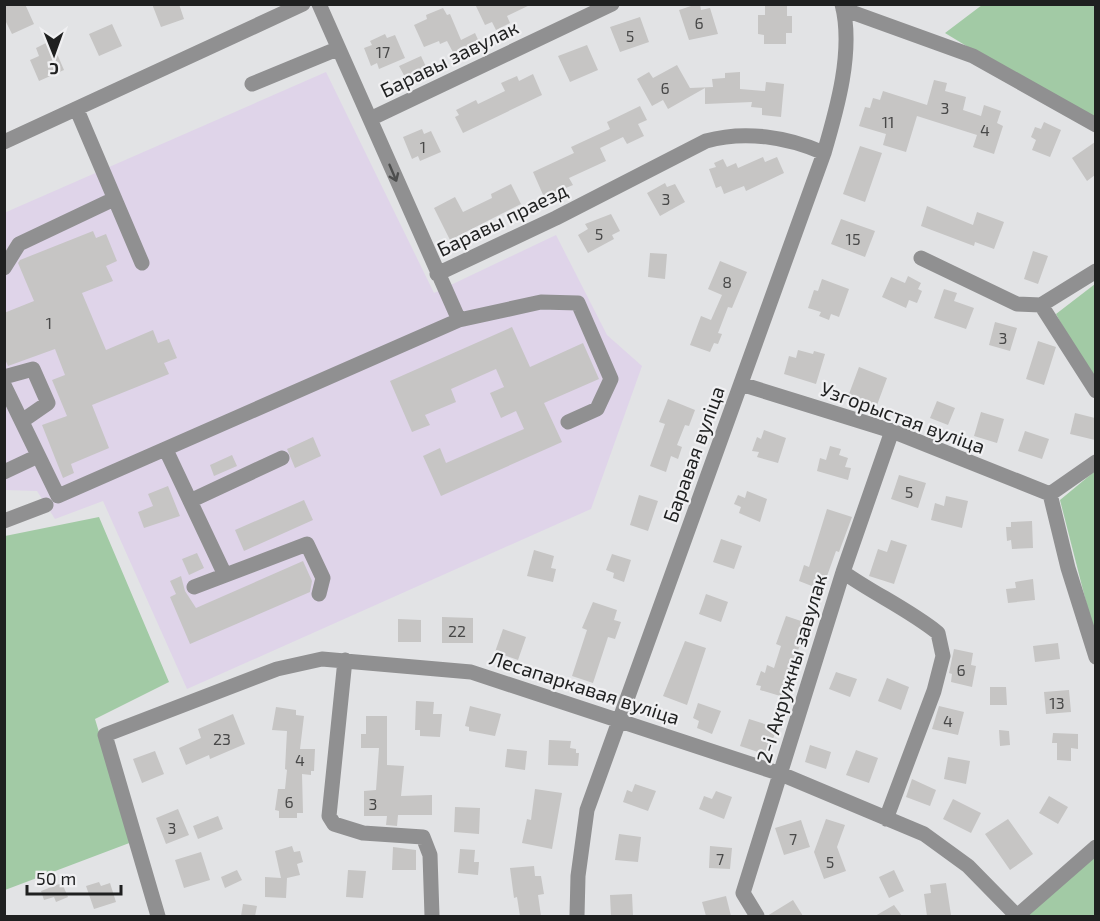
<svg xmlns="http://www.w3.org/2000/svg" width="1100" height="921" viewBox="0 0 1100 921" font-family="'Exo 2',sans-serif">
	<rect width="100%" height="100%" fill="#e2e3e5"/>
	<path fill="#dfd4e9" d="M326,72L434,293L556,235L607,335L642,366L591,509L187,689L103,501L55,519L37,491L5,490L4,213Z"/>
	<path fill="#a2caa5" d="M982,5H1095V124L945,33Z
		M1095,284V385L1056,314Z
		M1095,471V637L1060,500Z
		M99,517L169,682L95,719L132,842L5,890V536Z
		M1095,852V916H1005Z"/>
	<path fill="#c6c5c4" d="M4,4H25L34,24L12,34L4,18Z
		M152,4H179L184,19L161,27Z
		M475,4H532L507,16L510,23L496,30L492,22L485,25Z
		M697,4H700L701,10L710,8L718,34L689,40L679,10Z
		M765,5H787V16H792V33H786V44H764V35L758,34V15H765Z
		M443,8L447,15L450,14L461,40L475,33L481,46L456,58L447,41L440,44L439,41L424,47L414,25L427,19L426,15Z
		M640,17L649,42L620,52L610,27Z
		M112,24L122,46L99,56L89,34Z
		M385,34L387,38L395,35L405,58L379,69L377,63L371,66L364,48L372,45L370,41Z
		M46,43L50,51L55,49L64,70L39,81L30,60L39,56L36,48Z
		M587,45L598,70L570,82L558,56Z
		M421,56L427,69L406,79L399,66Z
		M677,65L690,88L713,87L712,79L725,78V73L740,72V89L765,91L766,82L784,84L781,117L762,115V108L751,107L752,102L705,104V88L668,109L663,100L652,106L637,79L649,72L653,78Z
		M533,74L542,95L463,133L455,117L459,115L456,110L476,100L478,104L505,91L501,83L517,76L519,81Z
		M934,80L947,83L945,91L966,97L963,110L981,116L984,105L1001,111L997,123L1003,126L994,154L973,147L977,135L917,116L906,152L883,145L886,134L859,126L865,107L870,108L873,98L880,100L883,91L927,105Z
		M640,106L647,120L638,124L644,136L627,144L623,137L600,148L606,161L569,178L573,185L544,197L533,172L574,153L571,147L610,129L607,122Z
		M1044,122L1061,130L1050,157L1032,150L1036,140L1031,137L1035,127L1041,129Z
		M422,129L424,134L431,131L441,152L420,161L418,156L412,159L403,137Z
		M1095,142V175L1087,181L1072,158Z
		M860,146L882,153L865,202L843,194Z
		M763,157L765,162L777,157L784,173L746,191L744,186L724,194L721,186L716,188L709,169L716,167L714,163L723,159L727,167L736,163L738,168Z
		M665,183L667,187L675,184L685,202L660,216L647,193Z
		M511,184L521,204L450,240L434,208L455,197L463,212L492,198L491,194Z
		M927,206L973,225L977,212L1004,222L994,249L975,242L974,246L921,226Z
		M611,214L620,231L612,235L614,239L588,253L578,235L588,229L585,224Z
		M841,219L875,231L865,257L831,244Z
		M93,231L96,238L106,234L117,261L106,266L113,281L82,293L106,350L153,330L158,343L169,339L177,358L164,363L169,374L92,405L109,448L71,464L74,473L63,478L42,425L67,416L52,380L65,375L55,349L8,366L4,357V313L34,301L18,263L20,260Z
		M1033,251L1048,256L1038,284L1024,279Z
		M650,253L667,254L665,279L648,277Z
		M720,261L747,272L732,308L728,307L718,333L722,334L718,344L714,343L710,352L690,345L701,316L711,320L722,295L708,289Z
		M908,276L921,283L918,289L922,291L917,303L909,300L906,308L882,297L891,277L905,283Z
		M822,279L849,289L839,317L831,314L829,320L819,316L821,312L808,308L814,290L818,291Z
		M944,289L957,293L954,301L974,308L966,329L934,318Z
		M995,322L1017,328L1010,351L989,345Z
		M512,327L530,367L583,343L599,379L544,403L562,442L441,496L423,456L440,448L446,463L524,429L516,411L501,418L490,393L504,387L496,369L451,389L456,402L425,415L430,425L412,432L390,381Z
		M1038,341L1056,347L1044,385L1026,379Z
		M798,350L813,354L814,351L825,354L816,384L784,374L789,356L796,358Z
		M859,367L887,378L877,405L849,394Z
		M668,399L695,410L689,426L685,425L677,445L682,447L678,459L671,456L666,472L650,466L665,424L659,422Z
		M937,401L955,408L948,425L930,418Z
		M981,412L1004,419L997,443L974,436Z
		M1075,413L1095,418V440L1070,434Z
		M764,430L786,438L778,463L757,457L759,452L752,451L757,437L761,439Z
		M1025,431L1049,439L1042,459L1018,451Z
		M313,437L321,456L295,468L287,449Z
		M830,446L841,449L839,455L848,458L845,467L851,468L848,480L817,471L820,458L826,460Z
		M232,455L237,466L214,476L210,465Z
		M899,475L926,483L918,508L891,499Z
		M168,486L180,516L144,528L138,512L153,506L148,494Z
		M747,491L767,499L760,522L739,513L741,507L734,504L738,495L745,498Z
		M639,495L658,501L648,531L630,525Z
		M946,496L968,501L962,528L931,520L935,503L944,506Z
		M304,500L313,520L244,551L235,530Z
		M827,509L852,517L839,552L836,551L822,590L799,581L804,565L809,567Z
		M1032,521L1033,548L1012,549L1011,540L1007,541L1006,527H1011V522Z
		M721,539L742,546L734,569L713,562Z
		M891,540L907,545L894,584L869,576L878,549L887,552Z
		M534,550L554,556L551,568L556,569L553,582L527,576Z
		M197,553L204,568L189,575L182,559Z
		M612,554L631,560L624,582L613,578L614,573L606,570Z
		M303,561L312,581L310,592L190,644L170,597L176,594L170,581L181,576L185,591L196,608Z
		M1033,579L1035,600L1008,603L1006,589L1016,588L1015,582Z
		M706,594L728,602L721,622L699,614Z
		M593,602L617,610L614,620L621,622L615,639L608,637L593,683L572,676L587,630L582,628Z
		M786,616L804,622L802,628L806,630L789,673L795,675L787,698L760,690L761,686L756,685L761,671L765,673L767,665L774,668L781,646L776,644Z
		M442,617L473,618V643H442Z
		M398,619L421,620V642H398Z
		M503,629L526,637L518,660L495,652Z
		M685,641L706,648L687,705L663,696Z
		M1058,643L1060,659L1035,662L1033,646Z
		M954,649L973,653L971,665L976,666L972,687L951,682L952,674L949,673Z
		M836,672L857,679L850,697L829,689Z
		M887,678L909,687L901,710L878,701Z
		M990,687H1006L1007,705H990Z
		M1069,690L1071,712L1046,714L1044,692Z
		M416,701L434,702L433,714H442L440,737L420,736V730H415Z
		M698,703L721,711L712,734L697,728L699,721L693,718Z
		M470,706L501,714L495,736L469,731V727L465,726Z
		M939,706L964,712L958,735L932,729Z
		M276,707L296,710V715L304,716L300,749H315L314,771H311V775L302,774L303,813H297V818H279V811L275,810L278,789H285L287,770L285,769L287,731L272,730Z
		M233,714L245,744L210,759L209,755L186,765L179,748L201,738L198,729Z
		M366,716H387V765L404,766L401,796L432,795V815H398L397,826L386,825L387,816H364V791L376,790L379,748H361V734H366Z
		M749,719L777,728L767,755L740,746Z
		M999,730L1009,731L1010,745L1000,746Z
		M1053,733L1078,734V749L1071,748V761L1057,760V743H1052Z
		M549,740L571,741L570,748L576,749V753H579L578,766L548,765Z
		M810,745L831,752L826,769L805,762Z
		M507,749L527,751L525,770L505,767Z
		M856,750L878,758L869,783L846,775Z
		M155,751L164,774L142,783L133,759Z
		M948,757L970,761L966,784L944,779Z
		M912,779L936,790L930,806L906,797Z
		M635,784L656,791L648,811L623,802L627,790L632,792Z
		M535,789L562,793L552,849L522,843L527,819L531,820Z
		M716,791L732,797L724,819L699,809L704,796L712,799Z
		M1049,796L1068,807L1058,824L1039,813Z
		M953,799L981,813L971,833L943,819Z
		M455,807L480,808L479,834L454,832Z
		M178,809L189,835L166,844L156,818Z
		M218,816L223,829L198,839L193,826Z
		M826,819L845,825L837,847L846,871L824,879L814,852Z
		M1008,819L1033,854L1010,870L985,834Z
		M801,820L810,847L784,855L775,828Z
		M619,834L641,837L638,862L615,860Z
		M292,846L294,852L300,851L303,862L297,864L300,875L287,878L286,898L265,897V877L281,878L275,851Z
		M710,846L732,848L730,869L709,868Z
		M393,847L416,850V870H392Z
		M460,849L475,850L474,862H479L478,875L458,873Z
		M201,852L210,880L184,888L175,860Z
		M534,866L535,876H541L544,894L538,895L541,916H520L517,897L514,898L510,868Z
		M237,870L242,880L225,888L221,877Z
		M348,870L366,871L363,898L346,897Z
		M894,870L904,891L889,898L879,877Z
		M99,882L101,886L110,883L116,902L94,909L86,886Z
		M62,883L68,897L56,902L54,897L44,900L41,891Z
		M946,883L951,915L927,916L924,894L931,893L930,885Z
		M632,894L633,916H611L610,895Z
		M726,896L731,916H706L702,902Z
		M793,900L803,916H767Z
		M243,904L257,906L255,916H241Z
		M894,905L902,916H875Z"/>
	<g fill="none" stroke-linecap="round" stroke-linejoin="round">
		<path stroke="#909091" stroke-width="15" d="M843,9L973,56L1096,125
			M252,84L337,49
			M77,110L142,263
			M370,119L612,4
			M4,142L303,4
			M921,258L1017,304L1041,305
			M4,268L19,244L114,199
			M1096,271L1041,305L1096,391
			M437,274L556,218L706,141C745,130 788,137 824,153
			M459,320L541,302L578,303L611,379L597,409L568,422
			M4,377L33,369L48,403L22,421
			M741,384L892,431L1050,494
			M4,385L58,496L459,320L319,4
			M166,450L225,575
			M1096,462L1050,494L1068,568L1096,657
			M4,472L38,456
			M190,501L282,458
			M4,521L46,505
			M843,572C874,594 908,609 938,633L943,656L934,691L886,819
			M194,587L307,544L323,578L319,594
			M345,660L329,816L334,824L363,833L423,837L430,855L432,916
			M158,916L105,735L277,669L322,659L471,672L781,774L924,834L968,866L1017,916
			M577,916L578,876L587,810L824,153C837,109 854,50 842,4
			M757,916L743,893L843,572L892,431
			M1017,916L1096,847"/>
	</g>
	<defs><path id="oneway-shaft" d="M-6 0H5M1.5-3L5.5 0L1.5 3" fill="none" stroke-width="1.6" stroke-linecap="round" stroke-linejoin="round" transform="scale(1.5)"/></defs>
	<use stroke="#4c4d4d" href="#oneway-shaft" transform="translate(393 173) rotate(67)"/>
	<g text-anchor="middle" dominant-baseline="central" stroke-width="4.5" stroke-linejoin="round" paint-order="stroke">
		<g font-size="16" fill="#494949">
			<text x="699" y="22">6</text>
			<text x="630" y="35">5</text>
			<text x="383" y="51">17</text>
			<text x="665" y="87">6</text>
			<text x="945" y="107">3</text>
			<text x="888" y="121">11</text>
			<text x="985" y="129">4</text>
			<text x="423" y="146">1</text>
			<text x="666" y="198">3</text>
			<text x="599" y="233">5</text>
			<text x="853" y="238">15</text>
			<text x="727" y="281">8</text>
			<text x="49" y="322">1</text>
			<text x="1003" y="337">3</text>
			<text x="909" y="491">5</text>
			<text x="457" y="630">22</text>
			<text x="961" y="669">6</text>
			<text x="1057" y="702">13</text>
			<text x="948" y="720">4</text>
			<text x="222" y="738">23</text>
			<text x="300" y="759">4</text>
			<text x="289" y="801">6</text>
			<text x="373" y="803">3</text>
			<text x="172" y="827">3</text>
			<text x="793" y="838">7</text>
			<text x="720" y="858">7</text>
			<text x="830" y="861">5</text>
		</g>
		<g font-size="20" fill="#1f2020" stroke="#f0f0f2">
			<text transform="translate(449 58) rotate(-26)">Баравы завулак</text>
			<text transform="translate(502 219) rotate(-26)">Баравы праезд</text>
			<text transform="translate(903 417) rotate(20)">Узгорыстая вуліца</text>
			<text transform="translate(693 454) rotate(-70)">Баравая вуліца</text>
			<text transform="translate(791 668) rotate(-73)">2-і Акружны завулак</text>
			<text transform="translate(585 687) rotate(18)">Лесапаркавая вуліца</text>
		</g>
	</g>
	<rect width="1100" height="921" fill="none" stroke="#1f2020" stroke-width="12"/>
	<g transform="translate(54 54) rotate(179)" stroke="#f0f0f2" stroke-width="4.5" paint-order="stroke">
	<path d="M0-4.5L10 22L0 15L-10 22Z" fill="#1f2020"/>
	<text y="-9" font-size="16" font-weight="bold" text-anchor="middle" fill="#1f2020">С</text>
	</g>
	<path d="M27 885v9h94v-9" fill="none" stroke="#1f2020" stroke-width="3"/>
	<text x="36" y="885" font-size="18" fill="#1f2020" stroke="#f0f0f2" stroke-width="4.5" paint-order="stroke">50 m</text>
</svg>
